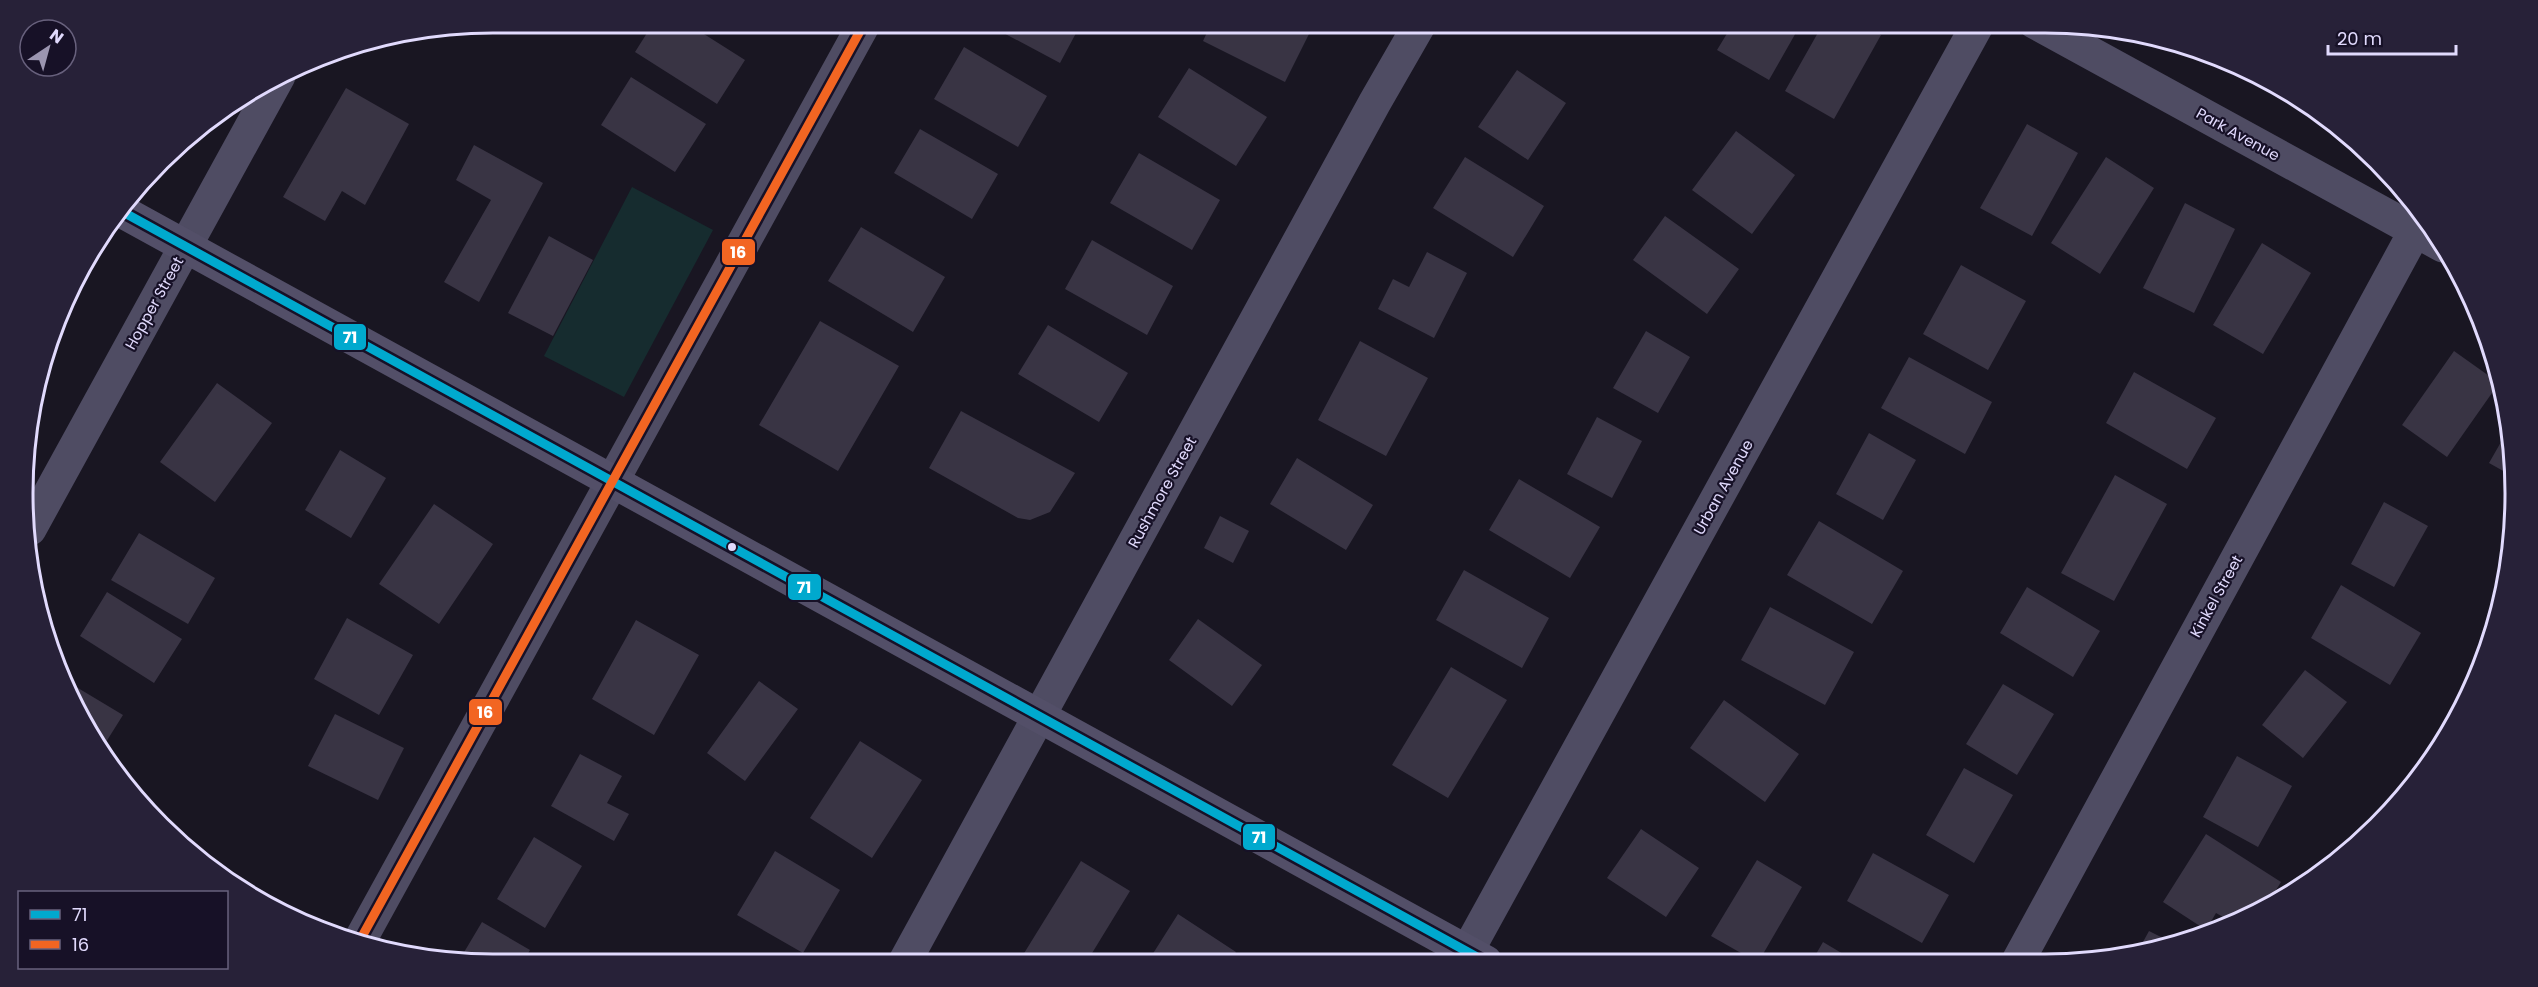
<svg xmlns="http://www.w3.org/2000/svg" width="2538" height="987" viewBox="0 0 2538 987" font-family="Poppins,sans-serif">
	<rect width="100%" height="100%" fill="#191622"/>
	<path fill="#162c2f" d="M632,187L713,230L624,397L544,356Z"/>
	<path fill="#393444" d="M654,22H685L745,60L717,104L635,52Z
		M983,22H1082L1060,63Z
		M1212,22H1300L1312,28L1285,82L1203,41Z
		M1662,22H1678L1673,30Z
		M1734,22H1802L1769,80L1717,50Z
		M1824,22H1860L1881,35L1834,119L1785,91Z
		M964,47L1047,96L1018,147L934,99Z
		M1189,68L1267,117L1236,166L1158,117Z
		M1517,70L1566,103L1528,160L1478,127Z
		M631,77L706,124L675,172L601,125Z
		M346,88L409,124L365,205L342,191L325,221L283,197Z
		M2027,124L2078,153L2032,236L1980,208Z
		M920,129L998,174L972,219L894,173Z
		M1736,131L1795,175L1752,234L1692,190Z
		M474,145L543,183L479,302L444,282L491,200L456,180Z
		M1139,153L1220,200L1192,250L1110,203Z
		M1465,157L1544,206L1513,257L1433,208Z
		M2106,157L2154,188L2100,274L2051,243Z
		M2185,203L2235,229L2194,313L2143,288Z
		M1665,216L1739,269L1707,314L1633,260Z
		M861,227L945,277L913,332L828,281Z
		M549,236L593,260L553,336L508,313Z
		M1092,240L1173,286L1147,335L1065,289Z
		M2262,243L2311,273L2263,354L2213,325Z
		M1427,252L1467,273L1434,338L1378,309L1393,279L1409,287Z
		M1961,265L2026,301L1988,370L1923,334Z
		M820,321L899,366L838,471L759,425Z
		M1048,325L1128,373L1099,422L1018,374Z
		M1646,331L1690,357L1658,413L1613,388Z
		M1360,341L1428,378L1386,456L1318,420Z
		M2454,351L2499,383L2447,457L2402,425Z
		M1909,357L1992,402L1965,454L1881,408Z
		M2134,372L2216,418L2187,469L2106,423Z
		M217,383L272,423L215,502L160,462Z
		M961,411L1075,473L1050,512L1030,520L1018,518L929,468Z
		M1597,417L1642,441L1612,498L1567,474Z
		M2509,428L2514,462V477L2489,463Z
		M1869,433L1916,460L1883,520L1836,494Z
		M340,450L386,478L351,538L305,510Z
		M1297,458L1373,505L1346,550L1270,504Z
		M2115,475L2167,504L2114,601L2061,573Z
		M1519,479L1600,527L1570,578L1489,530Z
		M2384,502L2428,526L2394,587L2351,564Z
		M434,504L493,544L439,624L379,584Z
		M1220,516L1249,531L1233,563L1204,548Z
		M1819,521L1903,571L1872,624L1787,575Z
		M139,533L215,578L188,624L111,580Z
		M1464,570L1549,618L1522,668L1436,620Z
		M2341,585L2421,633L2390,685L2311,638Z
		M2027,587L2100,631L2073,677L2000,633Z
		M107,592L182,639L154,683L80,636Z
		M1770,607L1854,652L1825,705L1741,660Z
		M347,618L413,655L379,715L314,679Z
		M1198,619L1262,665L1232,706L1169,660Z
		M636,620L699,655L654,735L592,699Z
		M1451,667L1507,700L1448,798L1392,765Z
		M2305,670L2347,702L2303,758L2262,725Z
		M759,681L798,709L745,781L707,753Z
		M68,682L123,715L101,750L86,729Z
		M2003,684L2054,714L2017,775L1966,744Z
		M1724,700L1799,754L1765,802L1690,748Z
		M335,714L404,748L378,800L308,766Z
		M860,741L922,780L872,858L810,818Z
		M580,754L622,776L607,803L629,814L614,841L551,806Z
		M2237,756L2292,786L2258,847L2203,817Z
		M1964,768L2013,795L1974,863L1926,835Z
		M1641,829L1699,868L1666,917L1607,878Z
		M170,831L199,850L195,856L169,832Z
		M2206,834L2281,882L2265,908L2253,916L2232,922L2216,913L2206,930L2163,902Z
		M534,837L582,866L545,928L497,899Z
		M775,851L840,890L803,953L737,915Z
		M1873,853L1949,895L1922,943L1847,901Z
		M1757,860L1802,887L1759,961H1755L1711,936Z
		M1081,861L1130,891L1086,963H1018Z
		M1178,914L1236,952L1229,963H1147Z
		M482,922L530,950L522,964H494L460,959Z
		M2149,931L2169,941L2138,951Z
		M1823,942L1855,961H1812Z
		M747,953L765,964H741Z"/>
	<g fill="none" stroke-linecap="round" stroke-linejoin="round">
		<path stroke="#4f4c63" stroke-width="33" d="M2034,22L2443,246
			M30,529L279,76
			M359,942L865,22
			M1467,952L1979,22
			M2018,961L2415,231
			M904,963L1375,102L1421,22"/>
		<path stroke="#534f68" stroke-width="33" d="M123,212L1486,962"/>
		<g stroke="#171127" stroke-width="14">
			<path id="bus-1" d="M123,212L1486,962"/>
		</g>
		<g stroke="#171127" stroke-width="14">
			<path id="bus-2" d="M359,942L865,22"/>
		</g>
		<use href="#bus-1" stroke="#00a9ce" stroke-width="9"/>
		<use href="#bus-2" stroke="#f26522" stroke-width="9"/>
	</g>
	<circle fill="#e1dafd" stroke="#171127" stroke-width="2" cx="732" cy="547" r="5"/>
	<g text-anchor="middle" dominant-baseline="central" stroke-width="4.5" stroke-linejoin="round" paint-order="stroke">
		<g font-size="15" fill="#e1dafd" stroke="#171127">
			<text transform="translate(2238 134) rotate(29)">Park Avenue</text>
			<text transform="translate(154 303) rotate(-61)">Hopper Street</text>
			<text transform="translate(1723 487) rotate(-61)">Urban Avenue</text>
			<text transform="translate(1162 492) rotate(-61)">Rushmore Street</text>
			<text transform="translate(2216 596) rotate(-61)">Kinkel Street</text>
		</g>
	</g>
	<path d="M0 0H2538V987H0ZM493 33H2045A460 460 0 0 1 2505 493V494A460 460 0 0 1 2045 954H493A460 460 0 0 1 33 494V493A460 460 0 0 1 493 33Z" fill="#272138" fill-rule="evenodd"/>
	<path fill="none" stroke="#e1dafd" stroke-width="3" d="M493 33H2045A460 460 0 0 1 2505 493V494A460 460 0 0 1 2045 954H493A460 460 0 0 1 33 494V493A460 460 0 0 1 493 33Z"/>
	<g stroke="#171127" stroke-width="2">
		<rect x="721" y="238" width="35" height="28" rx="6" fill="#f26522"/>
		<rect x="333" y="323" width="34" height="28" rx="6" fill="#00a9ce"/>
		<rect x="787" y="573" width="35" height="28" rx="6" fill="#00a9ce"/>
		<rect x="468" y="698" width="35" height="28" rx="6" fill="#f26522"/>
		<rect x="1242" y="823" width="34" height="28" rx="6" fill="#00a9ce"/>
	</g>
	<g font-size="16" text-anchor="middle" font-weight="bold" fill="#fff">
		<text x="738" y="258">16</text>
		<text x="350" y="343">71</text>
		<text x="804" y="593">71</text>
		<text x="485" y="718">16</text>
		<text x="1259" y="843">71</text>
	</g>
	<rect x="18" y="891" width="210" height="78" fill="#171127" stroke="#68617d" stroke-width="1.5"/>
	<rect x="30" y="910" width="30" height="9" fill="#00a9ce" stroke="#68617d" stroke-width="1.5"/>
	<text x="72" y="921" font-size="18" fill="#e1dafd">71</text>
	<rect x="30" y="940" width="30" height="9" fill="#f26522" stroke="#68617d" stroke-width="1.5"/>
	<text x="72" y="951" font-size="18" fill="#e1dafd">16</text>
	<g transform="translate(48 48) rotate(36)"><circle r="28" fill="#171127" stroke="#68617d" stroke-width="1.5"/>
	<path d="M0-4.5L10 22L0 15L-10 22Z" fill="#9b95b0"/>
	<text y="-9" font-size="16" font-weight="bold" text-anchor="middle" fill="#e1dafd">N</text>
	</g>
	<path d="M2328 45v9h128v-9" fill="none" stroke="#e1dafd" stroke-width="3"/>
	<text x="2337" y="45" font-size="18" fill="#e1dafd" stroke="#171127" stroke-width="4.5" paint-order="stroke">20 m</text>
</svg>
